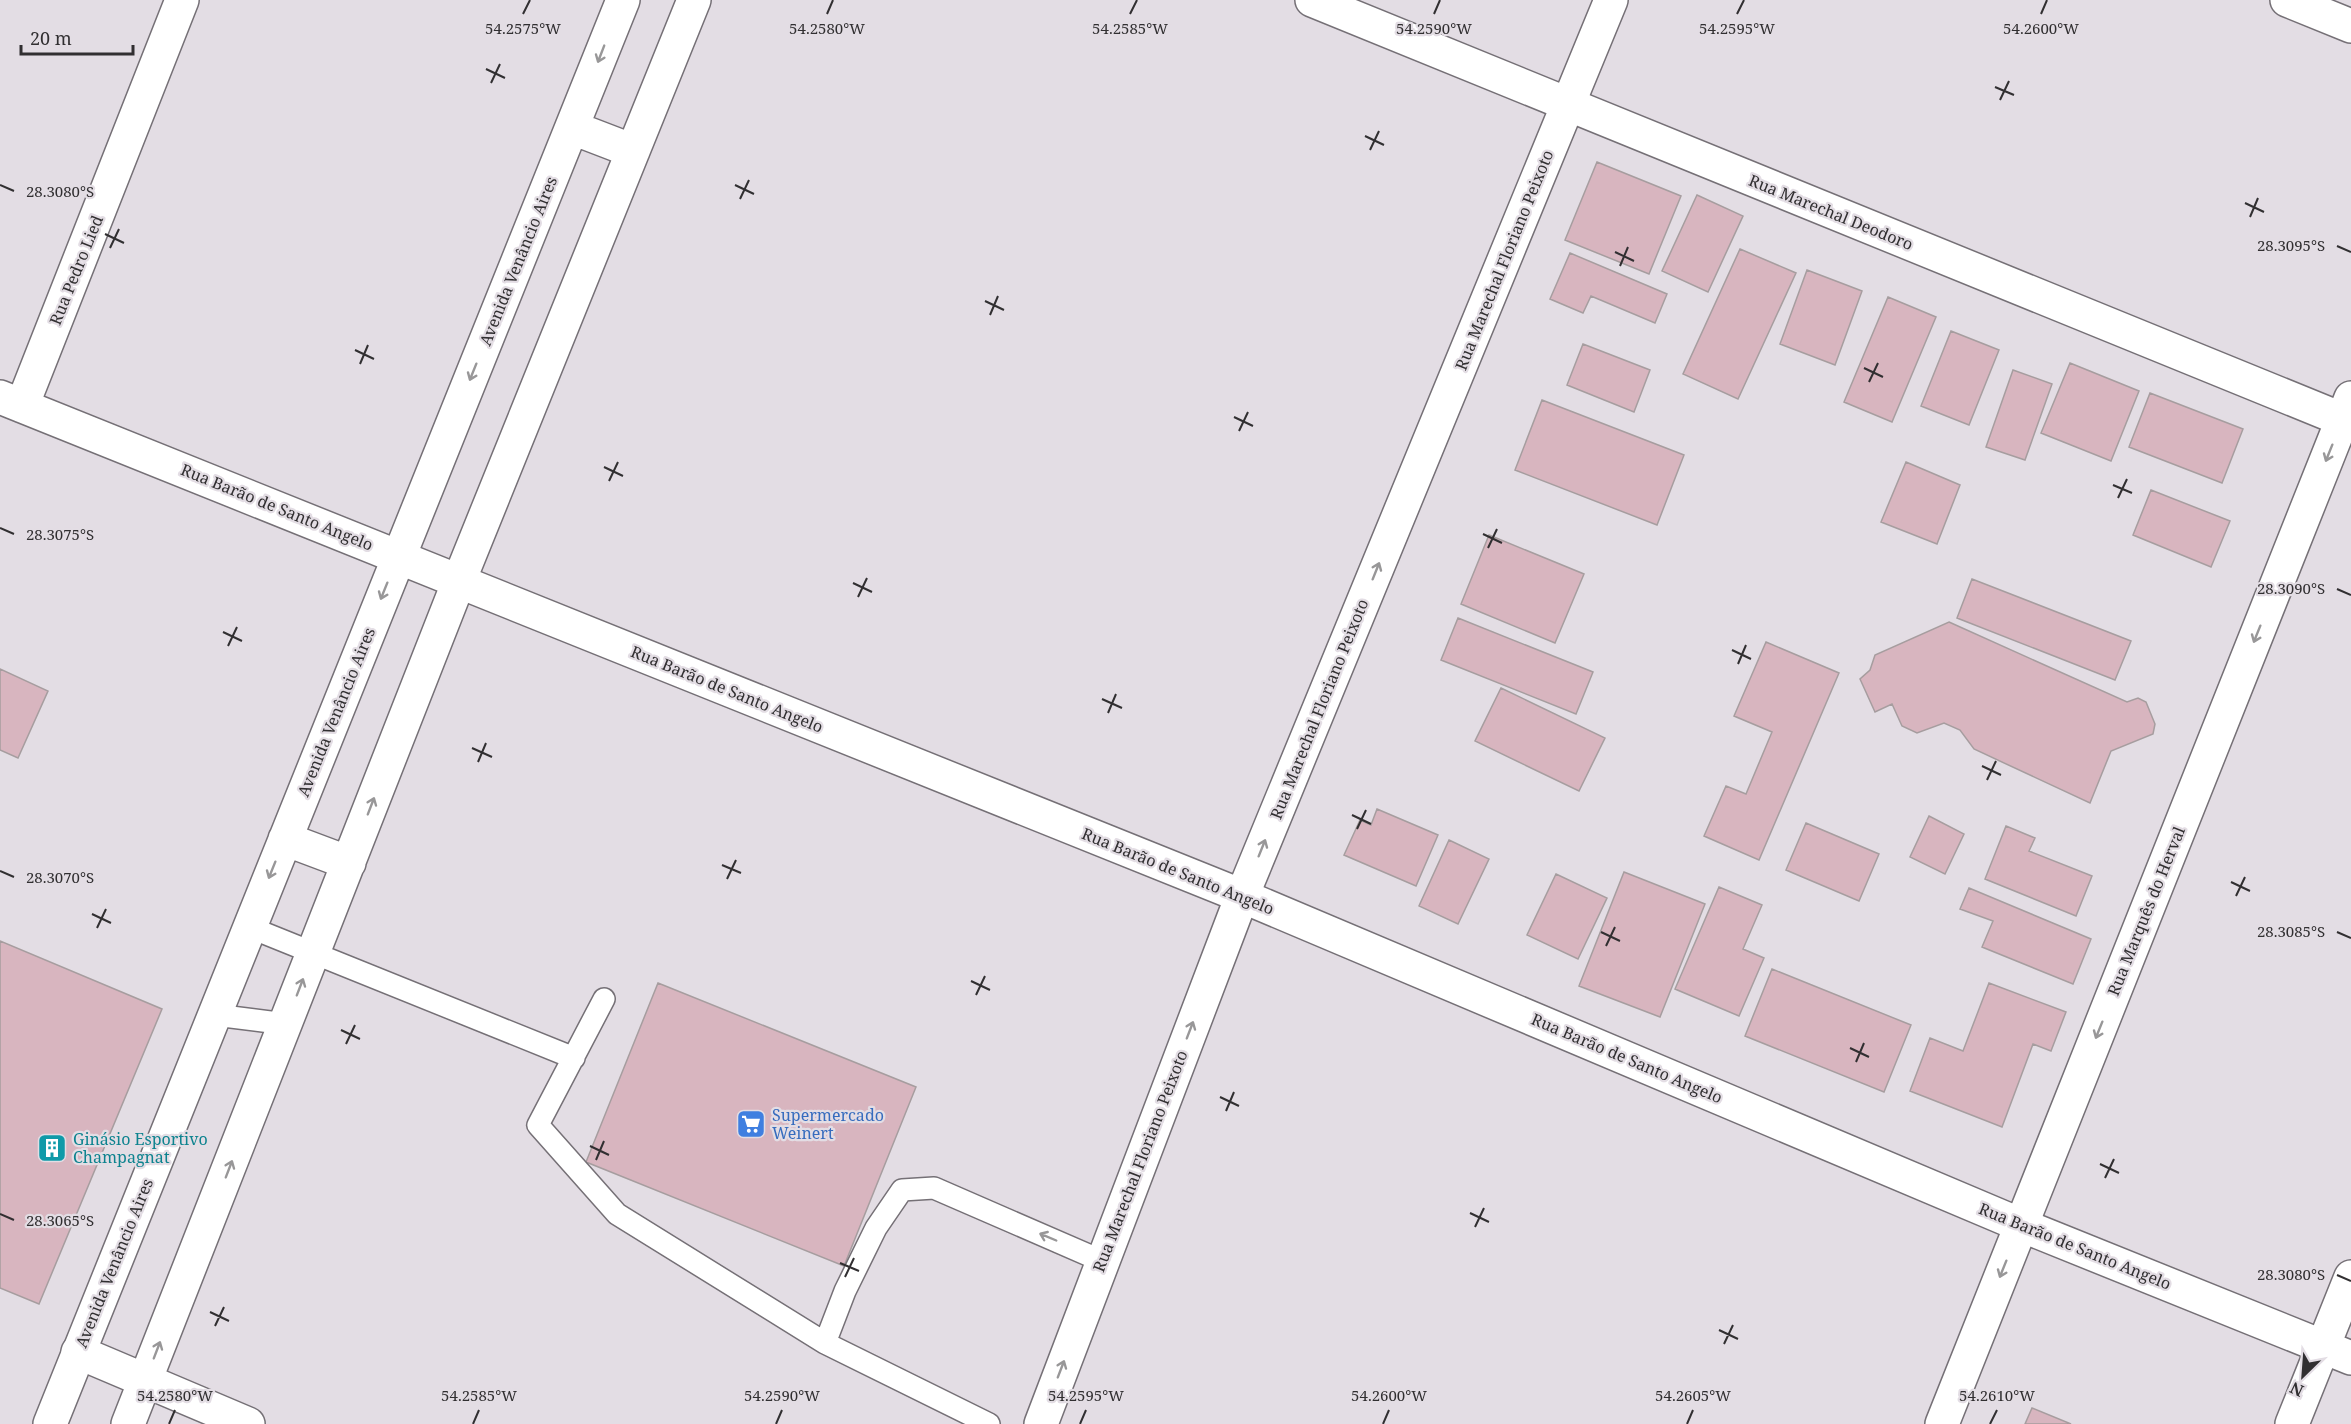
<svg xmlns="http://www.w3.org/2000/svg" width="2351" height="1424" viewBox="0 0 2351 1424" font-family="'Noto Serif',serif">
	<rect width="100%" height="100%" fill="#e3dde4"/>
	<path fill="#d8b5bf" stroke="#a69d9f" stroke-width="1.5" d="M1597,162L1681,196L1649,274L1565,240Z
		M1697,195L1743,216L1708,292L1662,271Z
		M1740,249L1796,273L1738,399L1683,374Z
		M1570,253L1667,294L1655,323L1591,296L1583,313L1550,299Z
		M1807,270L1862,291L1835,365L1780,344Z
		M1888,297L1936,317L1892,422L1844,402Z
		M1951,331L1999,350L1969,425L1921,406Z
		M1583,344L1650,370L1634,412L1567,385Z
		M2070,363L2139,391L2111,461L2041,433Z
		M2013,370L2052,384L2025,460L1986,447Z
		M2150,393L2243,429L2222,483L2129,447Z
		M1542,400L1684,455L1657,525L1515,470Z
		M1906,462L1960,485L1937,544L1881,522Z
		M2151,490L2230,521L2211,567L2133,535Z
		M1489,535L1584,574L1555,643L1461,604Z
		M1972,579L2131,641L2115,680L1957,618Z
		M1458,618L1593,672L1576,714L1441,660Z
		M1949,622L2127,702L2138,698L2146,702L2155,724L2153,734L2111,751L2090,803L1974,749L1960,730L1944,723L1917,733L1902,726L1892,704L1875,712L1860,679L1870,670L1875,655Z
		M1766,642L1839,673L1759,860L1704,836L1726,786L1746,794L1772,732L1734,716Z
		M0,669L48,691L18,758L0,750Z
		M1501,688L1605,738L1579,791L1475,741Z
		M1377,809L1438,835L1416,886L1344,855L1360,820L1371,825Z
		M1929,816L1964,834L1945,874L1910,857Z
		M1806,823L1879,854L1859,901L1786,870Z
		M2006,826L2035,838L2029,851L2092,876L2076,916L1985,879Z
		M1449,840L1489,859L1458,924L1419,906Z
		M1624,872L1705,904L1660,1017L1579,986Z
		M1556,874L1607,898L1578,959L1527,935Z
		M1719,887L1762,905L1743,949L1764,958L1739,1016L1675,989Z
		M1969,888L2091,939L2073,984L1982,947L1993,921L1960,909Z
		M0,941L162,1009L39,1304L0,1288Z
		M1772,969L1911,1025L1884,1092L1745,1036Z
		M658,983L916,1087L844,1266L586,1162Z
		M1989,983L2066,1012L2051,1051L2033,1044L2002,1127L1910,1091L1930,1038L1963,1051Z
		M2032,1408L2071,1424H2025Z"/>
	<g fill="none" stroke-linecap="round" stroke-linejoin="round">
		<g stroke="#757076" stroke-width="24">
			<path id="lane" d="M249,927L574,1058
				M604,999L538,1125L617,1214L825,1343L989,1424
				M215,1015L286,1024
				M825,1343L845,1291L876,1228L902,1190L934,1188L1102,1261"/>
		</g>
		<g stroke="#757076" stroke-width="36">
			<path id="street" d="M1312,0L2351,423
				M2287,0L2351,26
				M0,397L1242,896L2021,1225L2351,1358
				M22,406L182,0
				M78,1352L248,1424
				M2292,1424L2351,1277"/>
		</g>
		<g stroke="#757076" stroke-width="36">
			<path id="secondary" d="M573,128L633,151
				M285,839L349,863
				M50,1424L623,0
				M128,1424L459,581L694,0
				M1041,1424L1242,896L1611,0
				M1942,1424L2351,398"/>
		</g>
		<use href="#lane" stroke="#fff" stroke-width="21"/>
		<use href="#street" stroke="#fff" stroke-width="33"/>
		<use href="#secondary" stroke="#fff" stroke-width="33"/>
	</g>
	<defs><path id="oneway-shaft" d="M-6 0H5M1.5-3L5.5 0L1.5 3" fill="none" stroke-width="1.6" stroke-linecap="round" stroke-linejoin="round" transform="scale(1.5)"/></defs>
	<g stroke="#989798">
		<use href="#oneway-shaft" transform="translate(601 54) rotate(111)"/>
		<use href="#oneway-shaft" transform="translate(473 372) rotate(112)"/>
		<use href="#oneway-shaft" transform="translate(2329 453) rotate(112)"/>
		<use href="#oneway-shaft" transform="translate(1376 571) rotate(-68)"/>
		<use href="#oneway-shaft" transform="translate(384 591) rotate(112)"/>
		<use href="#oneway-shaft" transform="translate(2257 634) rotate(112)"/>
		<use href="#oneway-shaft" transform="translate(371 806) rotate(-69)"/>
		<use href="#oneway-shaft" transform="translate(1262 848) rotate(-68)"/>
		<use href="#oneway-shaft" transform="translate(272 870) rotate(112)"/>
		<use href="#oneway-shaft" transform="translate(300 987) rotate(-69)"/>
		<use href="#oneway-shaft" transform="translate(1190 1030) rotate(-69)"/>
		<use href="#oneway-shaft" transform="translate(2099 1030) rotate(112)"/>
		<use href="#oneway-shaft" transform="translate(229 1169) rotate(-69)"/>
		<use href="#oneway-shaft" transform="translate(1048 1237) rotate(-157)"/>
		<use href="#oneway-shaft" transform="translate(2003 1269) rotate(112)"/>
		<use href="#oneway-shaft" transform="translate(157 1350) rotate(-69)"/>
		<use href="#oneway-shaft" transform="translate(1061 1369) rotate(-69)"/>
	</g>
	<path fill="none" stroke="#312f31" stroke-width="2" d="M523,14L530,0M827,14L833,0M1130,14L1137,0M1434,14L1440,0M1737,14L1744,0M2041,14L2047,0M486,69L505,78M491,83L500,64M1995,87L2014,95M2000,100L2009,81M1365,136L1384,145M1370,150L1379,131M0,185L14,191M735,185L754,194M740,199L749,180M2245,203L2264,212M2250,217L2258,198M105,234L124,243M2337,246L2351,252M110,248L119,229M1615,252L1634,261M1620,266L1628,247M985,301L1004,310M990,315L998,296M355,350L374,359M360,364L368,345M1864,368L1883,377M1869,382L1878,363M1234,417L1253,426M1239,431L1248,412M604,467L623,476M609,481L618,462M2113,485L2132,493M2118,498L2127,479M0,528L14,534M1483,534L1502,543M1488,548L1497,529M853,583L872,592M2337,589L2351,595M858,597L867,578M223,632L242,641M228,646L237,627M1732,650L1751,659M1738,664L1746,645M1102,699L1122,708M1108,713L1116,694M472,748L492,757M478,762L486,743M1982,766L2001,775M1987,780L1996,761M1352,815L1371,824M1357,829L1366,810M722,865L741,873M0,871L14,877M727,879L736,860M2231,882L2250,891M2236,896L2245,877M92,914L111,923M97,928L106,909M1601,932L1620,941M2337,932L2351,938M1606,946L1615,927M971,981L990,990M976,995L985,976M341,1030L360,1039M346,1044L355,1025M1850,1048L1869,1057M1856,1062L1864,1043M1220,1097L1239,1106M1226,1111L1234,1092M590,1146L609,1155M596,1160L604,1141M2100,1164L2119,1173M2105,1178L2114,1159M1470,1213L1489,1222M0,1214L14,1220M1475,1227L1484,1208M840,1263L859,1271M2337,1275L2351,1281M845,1277L854,1258M210,1312L229,1321M215,1326L224,1307M1719,1330L1738,1339M1724,1344L1733,1325M169,1424L175,1410M473,1424L479,1410M776,1424L782,1410M1080,1424L1086,1410M1383,1424L1389,1410M1687,1424L1693,1410M1990,1424L1997,1410"/>
	<defs>
		<g id="supermarket-square" transform="scale(1.5)"><rect x="-9" y="-9" width="18" height="18" rx="4" fill="#3f7fe0" stroke="#e3dde4"/><path d="M-6-5.5h2.5l.6 2H6L4.5 2H-2.5L-4.4-4H-6ZM-1.5 3.2a1.3 1.3 0 1 0 .1 0ZM3 3.2a1.3 1.3 0 1 0 .1 0Z" fill="#fff"/></g>
		<g id="building-square" transform="scale(1.5)"><rect x="-9" y="-9" width="18" height="18" rx="4" fill="#0f9aa8" stroke="#e3dde4"/><path d="M-4-6H4V6H1V3H-1V6H-4ZM-2.5-4.3h1.7v1.8h-1.7ZM.8-4.3h1.7v1.8H.8ZM-2.5-1h1.7V.8h-1.7ZM.8-1h1.7V.8H.8Z" fill="#fff"/></g>
	</defs>
	<g fill-rule="evenodd">
		<use href="#supermarket-square" x="751" y="1124"/>
		<use href="#building-square" x="52" y="1148"/>
	</g>
	<g text-anchor="middle" dominant-baseline="central" stroke-width="4.5" stroke-linejoin="round" paint-order="stroke">
		<g font-size="16" fill="#312f31" stroke="#e3dde4">
			<text transform="translate(1831 212) rotate(22)">Rua Marechal Deodoro</text>
			<text transform="translate(1504 260) rotate(-68)">Rua Marechal Floriano Peixoto</text>
			<text transform="translate(518 261) rotate(-68)">Avenida Venâncio Aires</text>
			<text transform="translate(76 270) rotate(-68)">Rua Pedro Lied</text>
			<text transform="translate(277 507) rotate(22)">Rua Barão de Santo Angelo</text>
			<text transform="translate(727 689) rotate(22)">Rua Barão de Santo Angelo</text>
			<text transform="translate(1319 709) rotate(-68)">Rua Marechal Floriano Peixoto</text>
			<text transform="translate(336 712) rotate(-68)">Avenida Venâncio Aires</text>
			<text transform="translate(1178 871) rotate(22)">Rua Barão de Santo Angelo</text>
			<text transform="translate(2146 911) rotate(-68)">Rua Marquês do Herval</text>
			<text transform="translate(1627 1058) rotate(23)">Rua Barão de Santo Angelo</text>
			<text transform="translate(1140 1161) rotate(-69)">Rua Marechal Floriano Peixoto</text>
			<text transform="translate(2075 1246) rotate(22)">Rua Barão de Santo Angelo</text>
			<text transform="translate(114 1263) rotate(-68)">Avenida Venâncio Aires</text>
		</g>
		<g font-size="16" fill="#366cbe" stroke="#e3dde4" text-anchor="start">
			<text x="772" y="1115">Supermercado<tspan x="772" dy="18">Weinert</tspan></text>
		</g>
		<g font-size="16" fill="#0d838f" stroke="#e3dde4" text-anchor="start">
			<text x="73" y="1139">Ginásio Esportivo<tspan x="73" dy="18">Champagnat</tspan></text>
		</g>
	</g>
	<g font-size="15" text-anchor="middle" fill="#312f31" stroke="#e3dde4" stroke-width="4.5" stroke-linejoin="round" paint-order="stroke">
		<text x="523" y="34">54.2575°W</text>
		<text x="827" y="34">54.2580°W</text>
		<text x="1130" y="34">54.2585°W</text>
		<text x="1434" y="34">54.2590°W</text>
		<text x="1737" y="34">54.2595°W</text>
		<text x="2041" y="34">54.2600°W</text>
		<text x="60" y="197">28.3080°S</text>
		<text x="2291" y="251">28.3095°S</text>
		<text x="60" y="540">28.3075°S</text>
		<text x="2291" y="594">28.3090°S</text>
		<text x="60" y="883">28.3070°S</text>
		<text x="2291" y="937">28.3085°S</text>
		<text x="60" y="1226">28.3065°S</text>
		<text x="2291" y="1280">28.3080°S</text>
		<text x="175" y="1401">54.2580°W</text>
		<text x="479" y="1401">54.2585°W</text>
		<text x="782" y="1401">54.2590°W</text>
		<text x="1086" y="1401">54.2595°W</text>
		<text x="1389" y="1401">54.2600°W</text>
		<text x="1693" y="1401">54.2605°W</text>
		<text x="1997" y="1401">54.2610°W</text>
	</g>
	<g transform="translate(2303 1376) rotate(205)" stroke="#e3dde4" stroke-width="4.5" paint-order="stroke">
	<path d="M0-4.5L10 22L0 15L-10 22Z" fill="#312f31"/>
	<text y="-9" font-size="16" font-weight="bold" text-anchor="middle" fill="#312f31">N</text>
	</g>
	<path d="M21 45v9h112v-9" fill="none" stroke="#312f31" stroke-width="3"/>
	<text x="30" y="45" font-size="18" fill="#312f31" stroke="#e3dde4" stroke-width="4.5" paint-order="stroke">20 m</text>
</svg>
